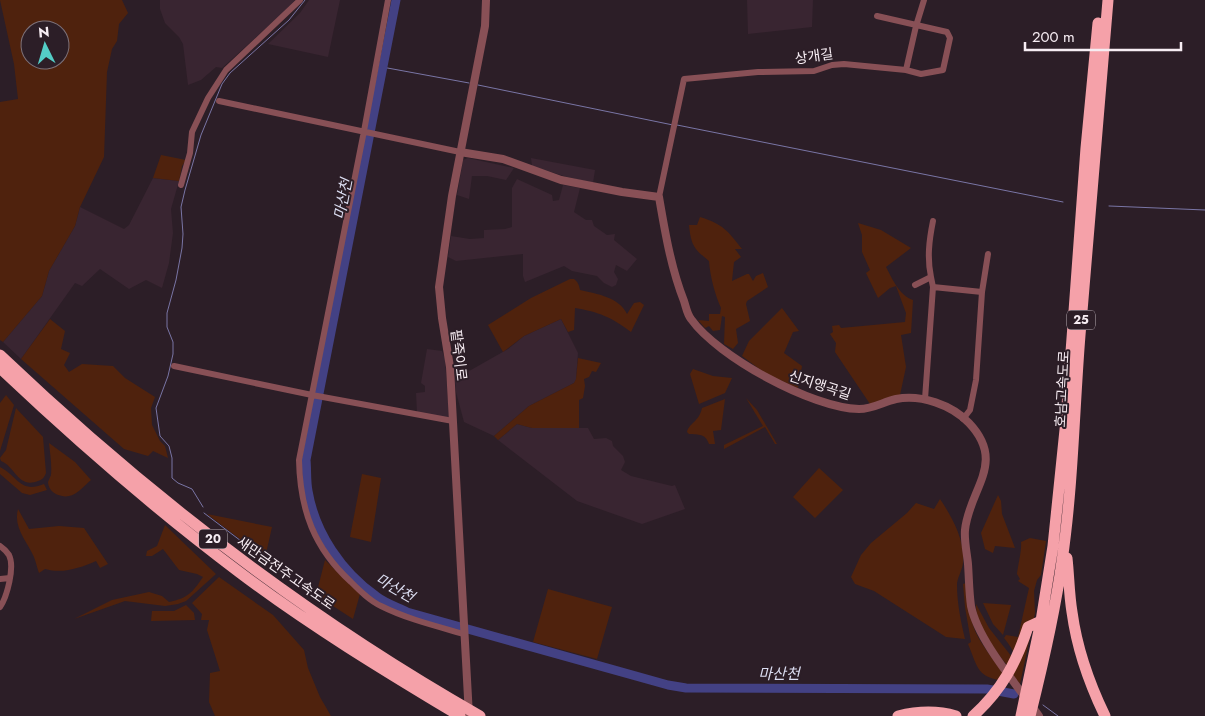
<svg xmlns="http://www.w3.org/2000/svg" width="1205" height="716" viewBox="0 0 1205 716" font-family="Jost,'Noto Sans KR',sans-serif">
	<rect width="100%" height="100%" fill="#2c1e27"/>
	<path fill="#392531" d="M160,0H295L285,11L222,68L216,67L201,80L188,85L183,44L179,37L165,23L160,9Z
		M309,0H340L328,57L268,44L300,13Z
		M747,0H813L812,27L748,34Z
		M468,158L514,168L506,180L487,176H472L469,199L457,195L463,160Z
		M531,158L595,170L593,183L567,177L532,166Z
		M153,178L179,181L171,209L173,233L169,263L162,288L146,280L129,289L100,269L82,286L75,283L21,359L3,342L42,296L49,271L75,226L80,207L124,229L129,225Z
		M517,179L552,195L553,201L559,200L563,185L580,188L574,212L586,220H592L594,226L607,235L615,234L614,240L637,259L627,271L616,265L614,272L618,279L616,285L612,287L604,283L597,276L572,271L564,266L525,282L523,276V254L456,261L448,257L451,236L470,239L484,238V230L505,229L512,227V188Z
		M561,319L578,353L576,380L574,383L529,406L494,436L464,422L456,392L455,379L508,349L524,336Z
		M427,349L442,351L445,358L449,417L444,418L417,413L416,393L425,392V386L421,383Z
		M517,424L532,428H588L594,439L606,438L612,441L613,446L623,456L625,462L621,470L631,476L672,486L675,485L685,509L642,524L577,501L498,440Z"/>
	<path fill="#4f220d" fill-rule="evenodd" d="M0,0H122L128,13L119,24L117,41L112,49L107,72L104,157L80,207L75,226L49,271L42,296L3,342L0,340V102L18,99L14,64ZM30,30H60V60H30Z
		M161,155L186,160L182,166L179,181L153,178Z
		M700,217C723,224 728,231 742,249H735L741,257L734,262L732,281L747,274H749L753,281L756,276L763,273L768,287L747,301L746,304L750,321L736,329L738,343L733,349L724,344L725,317L722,316L720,330L713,331L709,326L705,328L698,320L709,321V314H720L721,308C715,295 710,276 709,261C694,249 691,245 689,225H697Z
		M858,223L881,230L911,248L886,267C893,280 899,295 913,300L911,333L901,335L906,367L900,395L870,404L835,352L836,343L830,334L833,332L832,326L839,325L841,328L905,322L906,313L896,286L890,288L878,298L866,273L870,270L862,252V235Z
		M570,279H574C578,282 579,285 580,290C597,294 619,297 627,314L634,303L640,302L644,305L631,332C611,317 599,312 575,308L574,330L568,332L561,319L524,336L503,352L488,325L531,298Z
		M782,308L799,331L793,332L784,353L802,366L798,388L766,374L742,356L749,341Z
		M50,319L65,331L61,349L70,353L64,365L69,372L82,364L113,366L125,378L155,397L151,408L152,425L160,441L165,446L168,458L153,451L148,456L124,449L21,359Z
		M578,358L601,363L596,372L592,371L589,377L584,379L585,386L583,398L579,400V428H532L517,424L498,440L494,436L529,406L574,383L576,379Z
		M693,369L713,376L732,378L725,393L699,404L690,374Z
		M6,395L14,405L0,451V403Z
		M746,398L757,410L777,444H775L765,427L724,449V445L763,426Z
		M725,399L721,430L713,431L715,444H709C705,433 699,435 689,434L687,432C689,423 699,422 702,408Z
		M16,408L43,437L46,473C44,478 42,480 38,481C18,489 15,466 1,461L0,458L6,450Z
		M49,443L75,462L91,480C85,485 77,495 69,496C60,498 48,492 48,482C49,480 50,477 51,475C52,464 50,453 49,443Z
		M0,467C18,476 20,494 44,484L47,490L30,495L22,493L0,474Z
		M819,468L843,490L815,518L793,497Z
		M362,474L381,478L371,542L350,537Z
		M998,495L1001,501L1002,514L1015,548L995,546L993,553L985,549L981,533Z
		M940,499C952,517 965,540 963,563C962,571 957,578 957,585C957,603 961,622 965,639L946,637L874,591L855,584L851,577L861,555L871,543L907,513L916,503L934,509Z
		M18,509L29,529L59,526L84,528L108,564L100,568L96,561C80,568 63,574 45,569L39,573C37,568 36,562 34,557C27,541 13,528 18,509Z
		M207,514L272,527L265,558Z
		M165,525L216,574L186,601L178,604L165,606L125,601L74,619L112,600L149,592L162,596L169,602C188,598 192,593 203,577L197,574L179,570L163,549L152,556H146L147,551L157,546Z
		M1030,538L1046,541L1041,575L1037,580L1034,591L1035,613L1020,684L1013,675C1016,656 1016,653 1004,638L1006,635L1018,637L1029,588L1018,581L1020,579L1017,574C1018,565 1022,550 1021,542Z
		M325,560L360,594L353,619L316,595Z
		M219,577L273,615L304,650L308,668L320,697L331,716H215L209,702L210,673L220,671L207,630L209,620H201L202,614L192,603Z
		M966,583C968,599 969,617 976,633C984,649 997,664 1007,679L1006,681C977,678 978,668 968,644L971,642L965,607L963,584Z
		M548,589L612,607L597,659L533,642Z
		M983,603L1011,605L1003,635L993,624Z
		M976,604L989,628L1012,657L1007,665C994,648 975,626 976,604Z
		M186,605L194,613L195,620L151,621L152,611H174Z"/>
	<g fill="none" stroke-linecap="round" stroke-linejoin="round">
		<path stroke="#7975a5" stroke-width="1" d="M382,67L469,83
			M478,85L673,125
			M677,125L1063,202
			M1109,206L1205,210
			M203,507L192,489L178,483L172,478V458L169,446L160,436L156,408L168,376L173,354V342L167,327V313L176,280L182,248L183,234L181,207L185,190L201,135L222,84L230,73L289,20L305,0
			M204,513L278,569
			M1043,705L1058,716"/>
		<path stroke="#434184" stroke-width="9" d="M396,0L306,460C307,470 306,481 308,491C315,533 342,572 376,596C385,603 397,607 407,612L668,685L686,688L987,689L1014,694"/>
		<path stroke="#885056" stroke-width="6" d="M388,0L364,131L299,460C300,510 314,548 351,582C360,591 370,601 381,606C407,619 436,626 464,634
			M906,70L916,26L924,0
			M219,101L460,152
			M181,185L190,153L192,132L208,98L226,70L300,0
			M659,197L684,79L758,72L814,71L832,65L844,64L906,70L921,74L943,70L950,38L947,32L877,16
			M931,277C927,258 929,241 933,221
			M915,285L931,277L933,287L925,399
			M933,287L982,292L976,380L970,410L963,419
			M982,292L988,254
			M174,366L312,395L453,421
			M0,546C3,548 7,552 9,555C15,567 7,597 0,607
			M0,579L10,578"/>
		<path stroke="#885056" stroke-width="8" d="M460,152L503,159L561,180L622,192L659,197C665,232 671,268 684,301C686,307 687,314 691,319C718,357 812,408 859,409C873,409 883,402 896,399C921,394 952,405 969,423C1007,463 969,489 965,530C964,541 967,553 968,564C969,578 969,592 971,606C978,641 1018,686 1039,716
			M469,716L450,367L442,318L439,287L452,196L485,26L486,0"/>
		<path stroke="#f5a1a9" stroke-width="11" d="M0,355C146,494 304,616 480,716
			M0,368C76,440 155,509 239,572C309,625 385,671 460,716
			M1067,558C1069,576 1069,594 1072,612C1077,649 1089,683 1105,716
			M898,716C918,711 936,710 956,716
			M973,716C1002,690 1016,663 1028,627L1041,621
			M1021,716L1041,621L1053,546L1066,420L1086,148L1098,23
			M1030,716C1043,664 1055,613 1062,561C1073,486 1074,410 1080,335C1089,223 1099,112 1108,0"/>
	</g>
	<g text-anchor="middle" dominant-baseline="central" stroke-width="4" stroke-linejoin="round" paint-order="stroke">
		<g fill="#2c1e27" stroke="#baafb6" stroke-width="1">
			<rect x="1067" y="310.5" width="28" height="19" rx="4"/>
			<rect x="199" y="529.5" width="28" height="19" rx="4"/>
		</g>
		<g font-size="12" font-weight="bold" fill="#f7edf3">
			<text x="1081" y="320">25</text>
			<text x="213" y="539">20</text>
		</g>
		<g font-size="14" fill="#f7edf3" stroke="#2c1e27">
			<text transform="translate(814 56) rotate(-8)">상개길</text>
			<text transform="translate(459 355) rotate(83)">팥죽이로</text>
			<text transform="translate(820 385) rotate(18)">신지앵곡길</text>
			<text transform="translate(1062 389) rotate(-87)">호남고속도로</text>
			<text transform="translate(286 573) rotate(35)">새만금전주고속도로</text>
		</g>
		<g font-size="15" font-style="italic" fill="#dbddf1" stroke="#2c1e27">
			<text transform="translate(343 199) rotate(-79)">마산천</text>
			<text transform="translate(395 588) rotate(30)">마산천</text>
			<text x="779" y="674">마산천</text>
		</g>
	</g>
	<g transform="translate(45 45) rotate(355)"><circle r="24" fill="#2c1e27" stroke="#7d7179"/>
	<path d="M0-4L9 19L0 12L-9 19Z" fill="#54cdc6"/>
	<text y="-8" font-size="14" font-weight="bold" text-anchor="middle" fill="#f7edf3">N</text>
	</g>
	<path d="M1025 42v8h156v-8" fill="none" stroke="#f7edf3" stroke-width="2.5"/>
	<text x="1032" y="42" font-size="15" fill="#f7edf3" stroke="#2c1e27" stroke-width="4" paint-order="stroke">200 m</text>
</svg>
